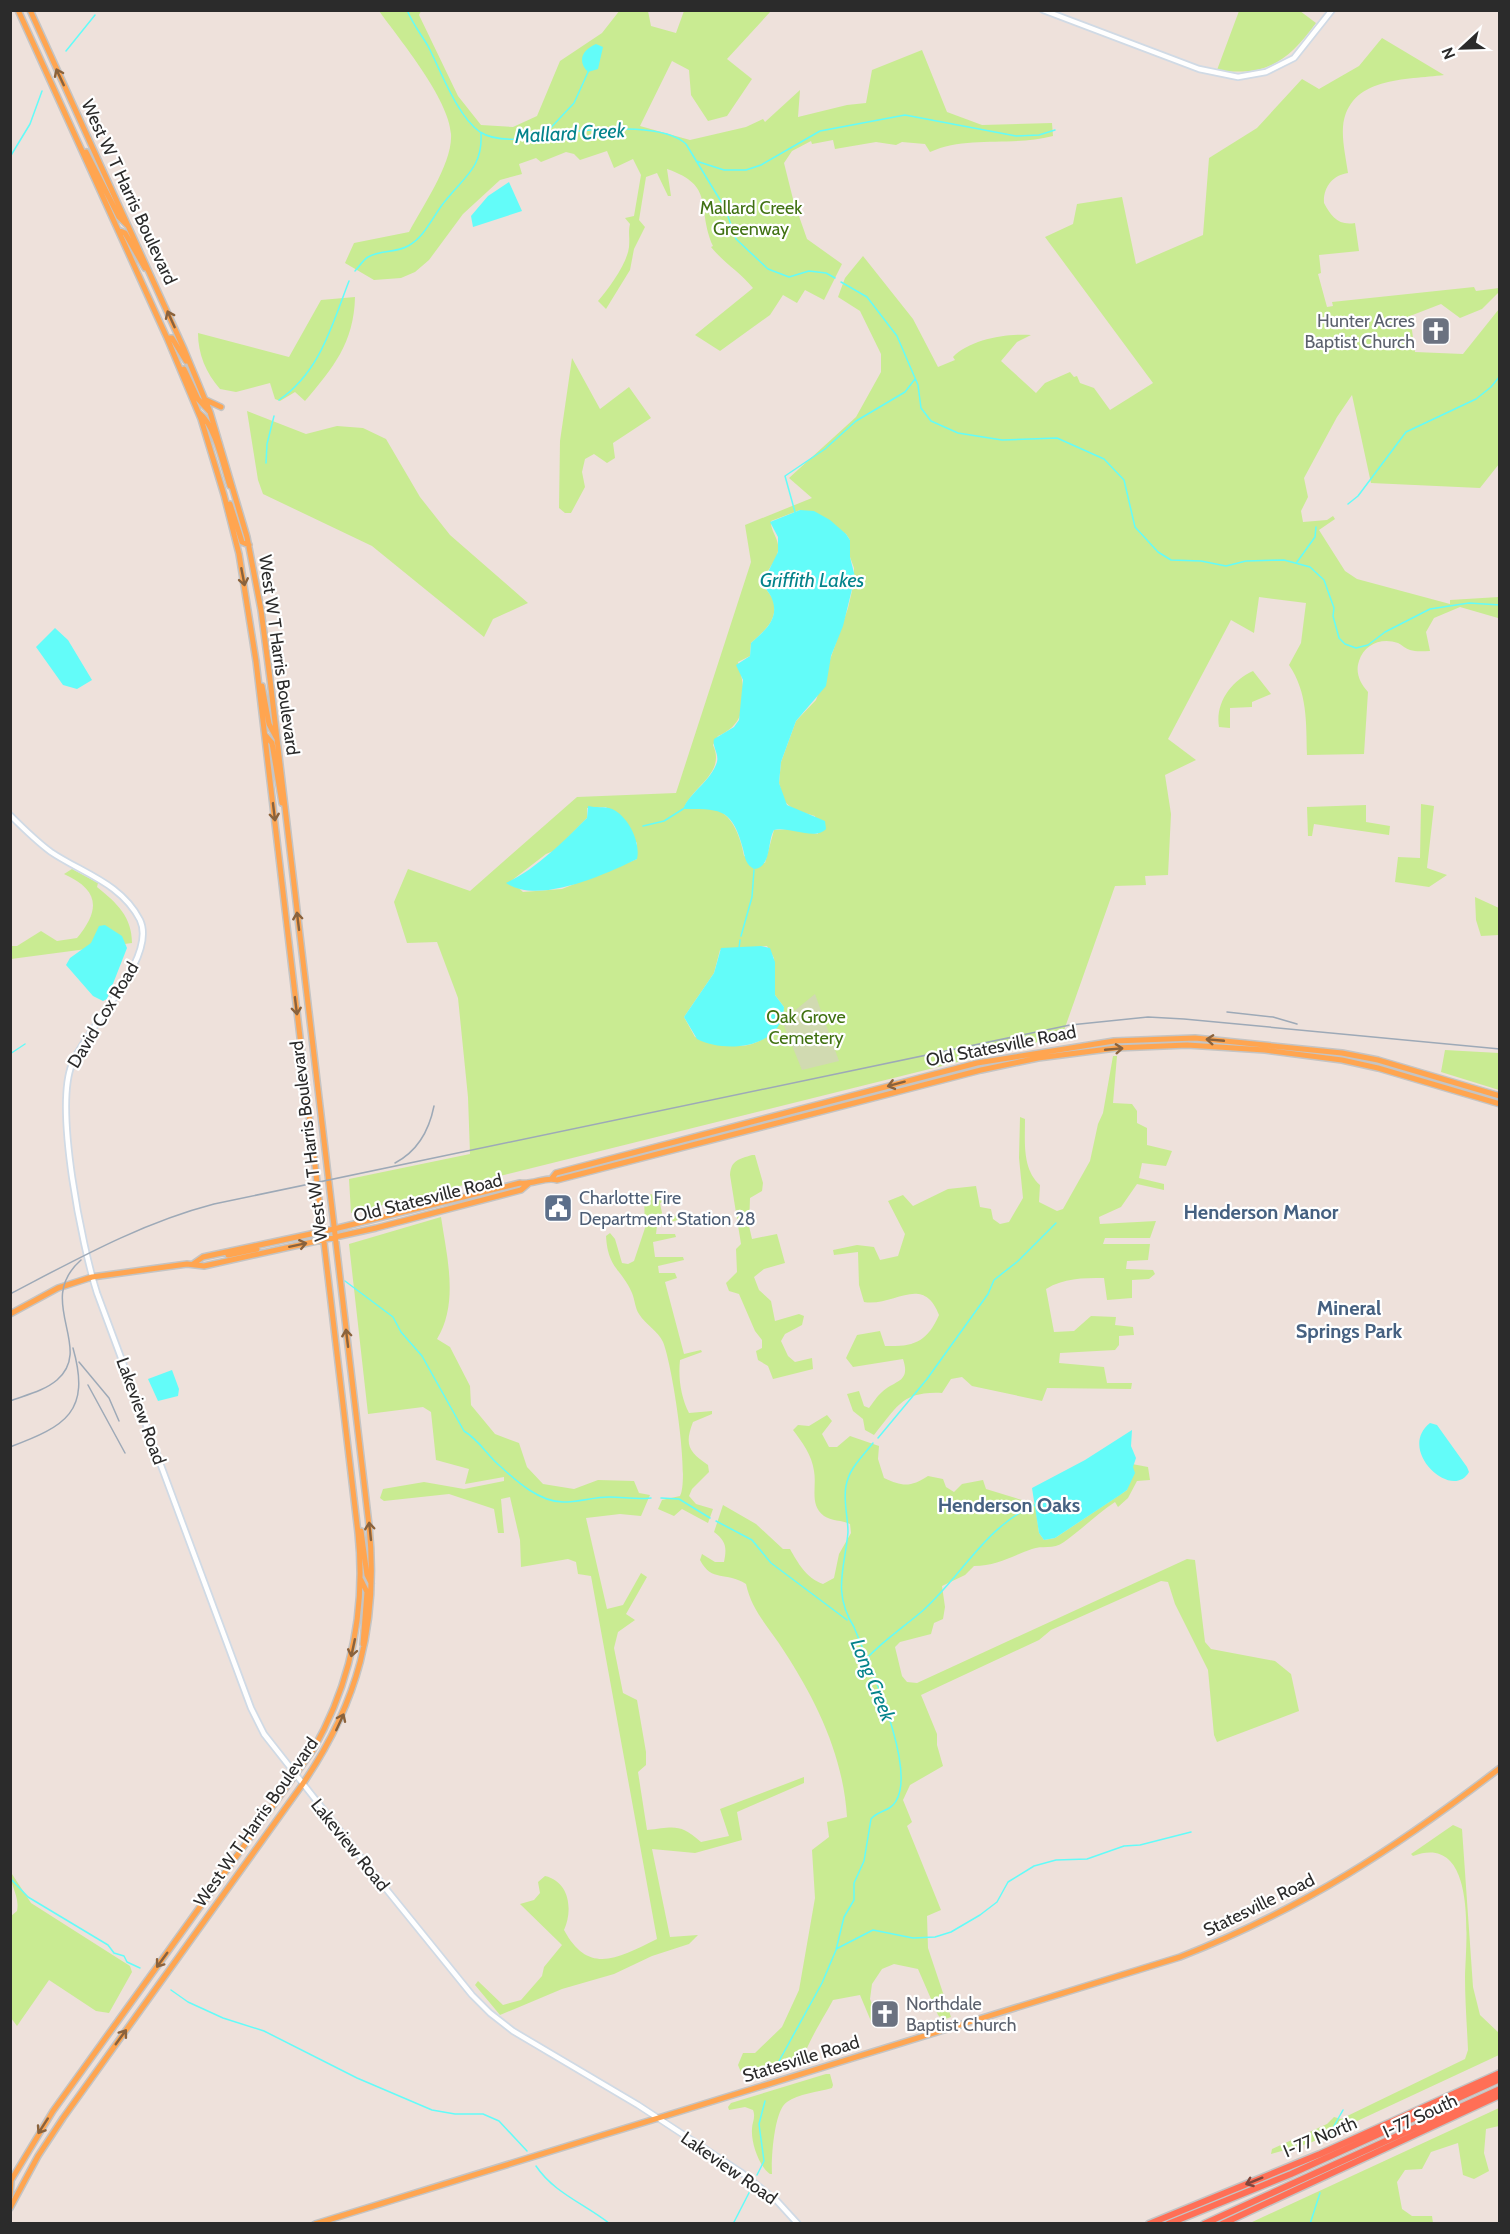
<svg xmlns="http://www.w3.org/2000/svg" width="1510" height="2234" viewBox="0 0 1510 2234" font-family="Cabin,sans-serif">
	<rect width="100%" height="100%" fill="#eee1db"/>
	<path fill="#c9eb92" fill-rule="evenodd" d="M620,10L648,11L651,26L676,33L684,11H771L727,59L752,79L727,116L708,121L691,95L689,70L672,61L640,126L690,140L746,127L763,119L765,122L800,90L798,117L847,105L866,103L872,70L922,50L947,112L982,125L1052,123L1053,136C1013,147 968,135 930,152L925,144L902,142L896,145L876,142L835,149L833,140L812,144L811,141L792,151L784,163L793,199L807,239L842,264L824,300L805,290L797,303L783,295L770,315L720,351L695,335L753,288C740,272 725,264 711,247L713,246C696,207 716,186 667,169L671,196H668L657,173L646,177L639,220L645,227L634,249L630,270L606,309L598,301C609,288 627,264 629,247C630,237 628,233 630,224L625,218L634,216L641,175L633,159L614,168L607,151L580,160L574,154L566,152L541,162L536,158L519,164L522,174L500,180L463,214L429,260L415,272L401,278L374,280L345,263L354,243L409,232C422,207 453,163 451,134C449,99 400,40 379,11H421L419,15L458,96L481,125L513,127L537,116L560,61L602,33Z
		M1239,11H1300L1316,23C1288,61 1267,77 1217,70Z
		M1382,38L1444,75C1407,80 1348,76 1343,127C1342,142 1346,158 1348,173C1333,175 1323,187 1324,203C1331,216 1338,226 1355,223L1359,251L1319,255L1321,273L1318,274L1327,307L1333,306L1332,302L1474,287L1476,291L1499,288V292L1482,309L1460,318L1441,304L1410,316L1415,352L1463,354L1499,309V464L1480,488L1371,483L1352,395L1337,417L1304,478L1308,497L1301,511L1303,522L1327,520L1333,516L1335,519L1319,530L1345,571L1357,579L1450,604V600L1499,597V622L1498,618L1460,607L1434,618L1426,632L1430,651C1424,651 1416,652 1410,650C1406,649 1402,645 1398,643C1382,637 1364,644 1359,661C1355,673 1360,683 1368,692L1364,754L1307,755C1306,723 1308,693 1289,665L1301,643L1306,603L1259,597L1254,633L1231,620L1168,739L1196,760L1165,775L1171,814L1168,875L1145,876L1146,885L1115,886L1062,1036L351,1213L349,1179L470,1154L468,1097L458,998L437,942L407,943L394,902L408,869L470,891L577,797L676,793L751,562L745,525L812,498L789,478L856,417L881,372V354L860,311L838,297L845,278L863,256L913,319L938,367L955,360L953,357C970,339 1008,333 1031,335L1017,342L1001,361L1036,393L1045,383L1070,372L1074,377L1077,376L1080,383L1094,388L1110,410L1153,383L1045,237L1073,224L1077,204L1122,197L1136,264L1203,235L1209,158L1257,128L1302,79L1319,89L1359,66ZM800,510L846,534L850,540V557L854,568V582L848,608L816,700L796,721L781,762L779,783L784,801L794,810L815,816L818,834L789,829L774,830L765,863L744,856C741,838 732,812 712,808C702,807 693,809 684,808C693,786 726,773 713,745L718,736C750,723 746,691 738,662L750,656L751,643C764,631 779,620 773,600C771,594 765,590 764,584C762,573 777,563 778,551C780,539 770,531 771,521ZM606,807L637,843V859L562,889L523,892L511,881L546,854L556,850L587,818V808ZM767,946L774,958L775,995L784,1007C784,1028 759,1047 738,1046C724,1045 709,1040 695,1037L684,1017L714,973L720,950Z
		M355,297C354,343 333,368 305,401L295,392L280,401L275,399L270,383L236,392L220,389C206,373 198,354 198,333L289,357L321,300Z
		M572,358L600,409L629,387L651,418L613,443L615,458L607,463L594,454L585,459L582,472L585,487L571,513H565L559,508L560,441Z
		M247,411L306,434L337,426L363,428L386,439L420,497L450,535L528,603L493,619L484,637L372,546L263,494L258,480Z
		M1253,671L1271,694L1252,702V707L1230,708V728L1219,727C1215,703 1231,681 1253,671Z
		M1421,804L1434,806L1427,868L1447,875L1429,887L1395,882L1398,857L1420,858Z
		M1366,805V822L1390,826L1389,835L1314,824L1312,836H1308L1307,807Z
		M72,869L98,883L97,887C117,903 132,917 132,943L11,959L10,946H17L41,931L57,941L77,938C101,909 99,890 64,874Z
		M1475,897L1499,908V935L1481,936L1476,920Z
		M1445,1050L1499,1053V1090L1441,1072Z
		M1113,1056H1117L1113,1103L1132,1104L1137,1111V1123L1147,1128V1145L1172,1151L1166,1166L1142,1163L1139,1178L1164,1184V1190L1137,1184L1121,1207L1099,1217L1100,1224L1156,1221L1150,1238H1105L1103,1244H1150L1148,1260L1127,1261L1126,1269L1153,1270L1155,1274L1149,1279L1132,1280V1298L1107,1300L1104,1278C1082,1278 1064,1278 1046,1289L1054,1332L1074,1331L1091,1316L1116,1317L1115,1325L1133,1327L1134,1335L1119,1336V1345L1115,1350L1060,1353L1059,1363L1104,1367L1107,1383H1132L1131,1389L1047,1388L1042,1401L972,1386L962,1377L951,1379L942,1393C902,1391 897,1407 874,1435L865,1430L863,1419L853,1411L847,1394L859,1391L864,1406L869,1408C873,1403 877,1396 882,1392C895,1380 911,1383 903,1359L853,1367L846,1358L857,1335L880,1331L885,1346C914,1347 927,1342 939,1315C923,1273 894,1307 864,1302L859,1285L858,1252L834,1255L833,1250L857,1245L874,1247L880,1260L898,1256L905,1234L888,1201L903,1195L913,1206L948,1189L976,1186L980,1207L991,1209L993,1219L1000,1224L1009,1222L1023,1198L1019,1158L1020,1117L1025,1119C1025,1142 1022,1169 1040,1185L1039,1202L1057,1211L1063,1209L1090,1161L1098,1124L1103,1113Z
		M752,1155H755L763,1183L762,1191L750,1198L749,1226L752,1239L777,1234L785,1263L764,1269L754,1277L759,1290L771,1301L775,1321L799,1314L804,1316L802,1325L785,1334L781,1341L788,1356L795,1362L812,1358L813,1369L773,1379L768,1366L758,1360L756,1351L762,1348V1340L755,1331L739,1294L729,1291L726,1283L737,1272L736,1249L741,1244L730,1175C731,1160 739,1159 752,1155Z
		M652,1194L653,1198L668,1194L670,1200L660,1203L663,1218L685,1214V1218L657,1226L656,1234H675L676,1237L653,1242L655,1257H683L684,1260L658,1266L659,1273H675L677,1278L665,1282L684,1354L701,1350L702,1352L680,1360C678,1378 681,1397 689,1413L712,1411V1414L693,1422C684,1445 689,1452 708,1465L709,1472L692,1489L689,1496L696,1504L713,1509L708,1523L682,1509L674,1516L658,1509L662,1500L680,1496C690,1478 672,1363 663,1342C658,1331 646,1325 639,1314C635,1308 635,1300 632,1293C621,1268 608,1269 606,1236L610,1233L615,1239L622,1263L628,1264L634,1261L645,1228L644,1197Z
		M441,1217C447,1257 459,1303 437,1339L450,1347L470,1386L471,1405L495,1434L519,1443L527,1467L543,1484L574,1489L598,1480L634,1481L639,1493L650,1495L641,1516L620,1514L586,1518L607,1609L623,1605L641,1573L647,1577L626,1614L635,1620L618,1632L614,1648L623,1693L637,1700L646,1752V1765L638,1772L647,1830C674,1827 680,1823 701,1842L729,1836L720,1809L804,1777V1783L737,1812L742,1840L695,1853L652,1849L670,1937L698,1935L689,1944L652,1956L614,1974L562,1989L500,2015L475,1985L478,1981L503,2005L521,2000L542,1976L544,1967L562,1945L520,1904L534,1900L540,1893L538,1882L545,1876C570,1882 573,1910 564,1930C589,1976 618,1958 657,1939L591,1576L578,1574L576,1562L568,1559L521,1567L520,1540L510,1497L501,1499L504,1533H498L494,1509L449,1494L384,1501L380,1498L383,1489L424,1482L464,1489L504,1481V1477L465,1484L469,1469L436,1460L431,1412L423,1407L368,1414L349,1244Z
		M827,1415L832,1421L822,1434L829,1447H837L850,1436L879,1446L878,1459L884,1478C903,1487 911,1487 928,1476L943,1479L946,1487L954,1492L962,1484L983,1480L986,1489L1035,1504L1039,1533L1044,1540L1055,1538L1127,1490L1132,1464L1148,1467L1150,1480L1137,1481L1128,1498L1118,1507L1115,1502C1097,1514 1081,1530 1064,1542C1053,1550 1042,1545 1032,1549C1012,1556 996,1566 974,1566L965,1575L942,1586L945,1607L943,1619L934,1623L931,1634L900,1642L895,1647L902,1676L907,1682L917,1683L1187,1559L1195,1560L1205,1642L1211,1649L1275,1661L1291,1674L1299,1711L1217,1742L1214,1735L1208,1670L1175,1604L1168,1582L1161,1581L1051,1630L1039,1640L921,1695L937,1734V1745L943,1766L910,1785L903,1800L912,1822L907,1826L941,1910L927,1916L928,1948L951,2017L943,2020L938,2015L918,1969L894,1964L882,1969L872,1984L870,1999L879,2023L878,2026H873L860,1995L833,2000C826,2014 801,2052 803,2064L743,2077L738,2065L743,2053H755L782,2027L799,1990L815,1898L812,1850L829,1837L827,1822L847,1817C843,1755 817,1702 784,1651C770,1628 752,1612 746,1584C726,1571 712,1583 700,1560L702,1554L715,1562H724C727,1547 726,1541 714,1532L723,1505L756,1524L783,1549H790C798,1563 806,1578 823,1584L834,1578L839,1554L851,1533L850,1524C842,1520 831,1521 824,1516C809,1505 817,1487 814,1471C812,1455 802,1442 793,1430L798,1425L809,1426Z
		M1453,1825L1462,1829L1473,1987L1480,2015L1499,2033V2055L1310,2143L1271,2154L1272,2149L1327,2124L1334,2117L1341,2119L1465,2059L1468,2050C1467,2026 1465,2001 1465,1977C1466,1941 1478,1832 1413,1856L1411,1854Z
		M10,1871L31,1903L130,1966L132,1972L109,2013L96,2011L49,1980L17,2026L11,2018V1916L17,1911C20,1896 10,1886 10,1871Z
		M826,2074H830L833,2085L832,2088C818,2092 798,2094 787,2102C774,2110 771,2159 772,2174H770C759,2166 751,2143 752,2129C752,2122 756,2118 753,2110L745,2107L729,2110L728,2107L731,2103Z
		M1499,2108V2126L1486,2129L1484,2153L1489,2171L1474,2179L1463,2175L1458,2143L1431,2152L1422,2169L1405,2170L1397,2182L1402,2209L1412,2216H1432L1433,2223H1250Z"/>
	<path fill="#d1dab1" d="M815,994L839,1061L802,1070L782,1021Z"/>
	<path fill="#63fcf9" d="M596,44L603,47L598,69L588,72C577,61 582,50 596,44Z
		M509,182L522,211L473,227L471,216L488,196Z
		M800,510L814,511L830,520L846,534L850,540V557L855,577L843,626L831,656L826,686L796,721L781,762L779,783L787,805L825,821L826,829C815,841 789,826 774,830C767,842 772,867 754,869C746,865 745,858 743,849C732,808 721,809 683,809C691,791 711,781 717,762C719,753 712,747 714,739L734,727L739,720L743,680L736,665L750,656L751,643C764,631 780,619 772,599C770,592 764,589 763,582L778,552V537L770,522Z
		M55,628L68,640L92,680L77,689L63,685L36,647Z
		M588,806C596,808 604,806 612,809C628,816 641,842 637,859C604,875 538,905 506,883C535,870 565,840 587,818Z
		M105,925L122,936L127,948L107,999L103,1001L93,996L66,965L70,958L91,943L99,926Z
		M761,946L770,948L775,962V995L784,1007C783,1048 726,1054 697,1039L684,1017L714,973L721,948Z
		M172,1370L179,1389L178,1396L158,1401L148,1379Z
		M1430,1423L1437,1425L1467,1467L1469,1472C1452,1502 1396,1450 1430,1423Z
		M1132,1430L1131,1446L1136,1458L1133,1467L1135,1473L1127,1490L1120,1495L1055,1538L1044,1540L1039,1533L1032,1488L1085,1460Z"/>
	<g fill="none" stroke-linecap="round" stroke-linejoin="round">
		<path stroke="#63fcf9" stroke-width="1.5" d="M407,10C412,23 421,34 428,46C441,71 457,116 480,132C505,148 552,133 579,131C607,128 666,125 686,144L725,208L736,239L768,269L789,277L809,271L826,273L835,278
			M66,51L95,15
			M543,136L574,103L589,70
			M10,157L30,124L42,91
			M696,161L724,170H746L761,165L820,131L905,115L1016,136L1039,135L1055,130
			M355,271C359,267 363,260 368,257C379,250 396,253 408,246C426,236 433,215 446,200C465,176 483,167 481,133
			M841,282L867,297L897,336L918,385L921,408L931,421L958,433L1002,440L1057,438L1104,459L1124,480L1135,527L1158,552L1171,560L1201,561L1226,566L1246,561L1284,560L1310,567L1324,580L1334,608L1333,616L1339,638L1345,644L1356,648L1368,645L1385,632L1430,609L1469,603L1500,605
			M279,400C320,372 332,325 349,281
			M266,463L267,444L274,416
			M1348,504L1358,496L1406,432L1476,399L1491,387L1500,376
			M795,512L785,476L825,449L856,421L905,392L915,379
			M1297,562L1315,537L1316,527
			M643,826L664,821L683,809
			M741,936L752,897L754,870
			M739,948L740,940
			M10,1054L25,1044
			M345,1281L393,1317L401,1332L422,1356L464,1431C479,1440 487,1455 500,1466C517,1482 540,1502 563,1502C579,1502 594,1497 609,1497C624,1497 636,1500 651,1498
			M878,1438L927,1379L988,1294L994,1280L1018,1261L1056,1223
			M661,1498L679,1499L710,1518
			M716,1521L752,1540L771,1563L847,1620
			M867,1658C884,1640 901,1629 920,1613C959,1580 986,1525 1035,1505
			M10,1878L28,1897L108,1945L114,1953L124,1956L127,1962L140,1968
			M836,1949L873,1930L913,1938L935,1937L951,1932L980,1915L997,1902L1008,1882L1034,1866L1056,1860L1087,1859L1124,1846L1140,1845L1191,1832
			M171,1990L188,2002L223,2018L264,2031L357,2078L432,2110L455,2114H483L499,2121L527,2151
			M773,2072L822,1983L836,1950L844,1917L854,1900V1883L864,1861L871,1819C878,1810 890,1812 896,1801C917,1767 868,1663 854,1627C832,1592 845,1568 848,1532C848,1517 843,1500 846,1486C849,1468 863,1456 873,1443
			M1333,2135L1334,2126L1343,2110
			M536,2166C554,2193 585,2204 610,2224
			M757,2175L764,2161L759,2124L765,2101
			M733,2224L752,2187
			M1310,2224L1320,2193"/>
		<g stroke="#d0dae5" stroke-width="8">
			<path id="secondary" d="M1043,10L1199,69L1238,77L1266,72L1294,58L1332,10
				M10,815C23,828 36,841 51,852C82,873 121,883 140,920C158,958 86,1028 72,1064C54,1108 82,1246 97,1293L251,1708L264,1734L374,1874L472,1995L490,2013L513,2031L638,2105L742,2173L777,2201L798,2224"/>
		</g>
		<g stroke="#c4c4c4" stroke-width="8">
			<path id="primary" d="M86,152L119,217L127,225
				M118,230L125,233L145,268
				M167,338H172L186,361
				M184,369L198,399L209,411
				M206,400L221,407
				M199,413C215,424 224,468 230,486
				M230,504L242,542L249,545
				M262,686L269,724L276,737
				M265,735L272,743L282,803
				M552,1178L556,1173L977,1063L1114,1041L1195,1038L1342,1053L1378,1060L1500,1096
				M228,1255L257,1249
				M193,1264L203,1257L334,1229L520,1183C533,1185 546,1176 557,1180L981,1070L1038,1058L1116,1048L1187,1045L1265,1050L1342,1060L1378,1068L1500,1104
				M10,1314L58,1288L92,1277L187,1264L204,1266L376,1228L521,1190L528,1184
				M361,1531L367,1575L371,1583
				M361,1580L367,1592L363,1644
				M10,2182L53,2111L313,1750C351,1683 366,1610 358,1533L256,661L239,554L224,495L201,419L167,338L18,10
				M10,2196L11,2181
				M10,2208L38,2156L63,2118L302,1785C358,1703 379,1625 369,1525L270,679L261,610L247,537L210,412L184,349L30,10
				M315,2224L1180,1957C1303,1909 1396,1848 1500,1768"/>
		</g>
		<g stroke="#c4c4c4" stroke-width="9">
			<path id="highway" d="M1149,2224L1320,2154L1500,2073
				M1168,2224L1291,2174L1500,2079
				M1204,2224L1500,2089
				M1222,2224L1500,2095"/>
		</g>
		<use href="#secondary" stroke="#fff" stroke-width="4.5"/>
		<use href="#primary" stroke="#ffa550" stroke-width="5"/>
		<use href="#highway" stroke="#ff6f56" stroke-width="6"/>
		<path stroke="#9da9b7" stroke-width="1.5" d="M1227,1012L1273,1017L1297,1024
			M395,1163C418,1151 429,1131 434,1106
			M10,1294C77,1259 141,1223 214,1204L1070,1025L1148,1017L1184,1019L1500,1049
			M79,1362L109,1398L119,1421
			M88,1385L125,1453
			M10,1401C26,1395 44,1391 57,1380C95,1347 34,1301 81,1260
			M10,1447C66,1426 91,1412 73,1348"/>
	</g>
	<defs><path id="oneway-shaft" d="M-6 0H5M1.5-3L5.5 0L1.5 3" fill="none" stroke-width="1.6" stroke-linecap="round" stroke-linejoin="round" transform="scale(1.5)"/></defs>
	<g stroke="#8a623c">
		<use href="#oneway-shaft" transform="translate(60 77) rotate(-115)"/>
		<use href="#oneway-shaft" transform="translate(171 319) rotate(-114)"/>
		<use href="#oneway-shaft" transform="translate(243 577) rotate(79)"/>
		<use href="#oneway-shaft" transform="translate(274 812) rotate(83)"/>
		<use href="#oneway-shaft" transform="translate(298 921) rotate(-97)"/>
		<use href="#oneway-shaft" transform="translate(296 1006) rotate(83)"/>
		<use href="#oneway-shaft" transform="translate(1215 1040) rotate(-175)"/>
		<use href="#oneway-shaft" transform="translate(1114 1049) rotate(-5)"/>
		<use href="#oneway-shaft" transform="translate(896 1084) rotate(165)"/>
		<use href="#oneway-shaft" transform="translate(298 1245) rotate(-12)"/>
		<use href="#oneway-shaft" transform="translate(347 1338) rotate(-97)"/>
		<use href="#oneway-shaft" transform="translate(370 1531) rotate(-96)"/>
		<use href="#oneway-shaft" transform="translate(353 1648) rotate(102)"/>
		<use href="#oneway-shaft" transform="translate(340 1722) rotate(-65)"/>
		<use href="#oneway-shaft" transform="translate(162 1960) rotate(126)"/>
		<use href="#oneway-shaft" transform="translate(121 2037) rotate(-54)"/>
		<use href="#oneway-shaft" transform="translate(43 2126) rotate(123)"/>
	</g>
	<use stroke="#80463c" href="#oneway-shaft" transform="translate(1254 2181) rotate(158)"/>
	<defs>
		<g id="church-square" transform="scale(1.5)"><rect x="-9" y="-9" width="18" height="18" rx="4" fill="#6b7280" stroke="#fff"/><path d="M-1.2-6h2.4v3.5h3.3v2.4h-3.3V6h-2.4V-.1h-3.3v-2.4h3.3Z" fill="#fff"/></g>
		<g id="civic-square" transform="scale(1.5)"><rect x="-9" y="-9" width="18" height="18" rx="4" fill="#5c6f8a" stroke="#fff"/><path d="M-.6-6.5H3V-4.5H.6V-3L4-1V1h2V6H-6V1h2V-1L-.6-3ZM-1.2 2.5V6h2.4V2.5Z" fill="#fff"/></g>
	</defs>
	<g fill-rule="evenodd">
		<use href="#church-square" x="1436" y="331"/>
		<use href="#civic-square" x="558" y="1208"/>
		<use href="#church-square" x="885" y="2014"/>
	</g>
	<g text-anchor="middle" dominant-baseline="central" stroke-width="4.5" stroke-linejoin="round" paint-order="stroke">
		<g font-size="18" fill="#2b2b2b" stroke="#fff">
			<text transform="translate(129 192) rotate(65)">West W T Harris Boulevard</text>
			<text transform="translate(279 655) rotate(82)">West W T Harris Boulevard</text>
			<text transform="translate(103 1015) rotate(-59)">David Cox Road</text>
			<text transform="translate(1001 1046) rotate(-11)">Old Statesville Road</text>
			<text transform="translate(309 1141) rotate(-97)">West W T Harris Boulevard</text>
			<text transform="translate(428 1198) rotate(-14)">Old Statesville Road</text>
			<text transform="translate(141 1411) rotate(70)">Lakeview Road</text>
			<text transform="translate(256 1822) rotate(-55)">West W T Harris Boulevard</text>
			<text transform="translate(350 1845) rotate(51)">Lakeview Road</text>
			<text transform="translate(1259 1905) rotate(-26)">Statesville Road</text>
			<text transform="translate(801 2059) rotate(-17)">Statesville Road</text>
			<text transform="translate(1420 2116) rotate(-25)">I-77 South</text>
			<text transform="translate(1320 2137) rotate(-23)">I-77 North</text>
			<text transform="translate(729 2168) rotate(35)">Lakeview Road</text>
		</g>
		<g font-size="18" fill="#407112" stroke="#fff">
			<text x="751" y="208">Mallard Creek<tspan x="751" dy="21">Greenway</tspan></text>
			<text x="806" y="1017">Oak Grove<tspan x="806" dy="21">Cemetery</tspan></text>
		</g>
		<g font-size="18" fill="#5b616d" stroke="#fff" text-anchor="end">
			<text x="1415" y="321">Hunter Acres<tspan x="1415" dy="21">Baptist Church</tspan></text>
			<text x="906" y="2004" text-anchor="start">Northdale<tspan x="906" dy="21">Baptist Church</tspan></text>
		</g>
		<g font-size="18" fill="#4e5e75" stroke="#fff" text-anchor="start">
			<text x="579" y="1198">Charlotte Fire<tspan x="579" dy="21">Department Station 28</tspan></text>
		</g>
		<g font-size="20" font-style="italic" fill="#03838b" stroke="#fff">
			<text transform="translate(570 133) rotate(-3)">Mallard Creek</text>
			<text x="812" y="580">Griffith Lakes</text>
			<text transform="translate(873 1680) rotate(68)">Long Creek</text>
		</g>
		<g font-size="20" font-weight="bold" fill="#466181" stroke="#fff">
			<text x="1261" y="1212">Henderson Manor</text>
			<text x="1349" y="1308">Mineral<tspan x="1349" dy="23">Springs Park</tspan></text>
			<text x="1009" y="1505">Henderson Oaks</text>
		</g>
	</g>
	<rect width="1510" height="2234" fill="none" stroke="#2b2b2b" stroke-width="24"/>
	<g transform="translate(1462 48) rotate(248)" stroke="#ffffff" stroke-width="4.5" paint-order="stroke">
	<path d="M0-4.5L10 22L0 15L-10 22Z" fill="#2b2b2b"/>
	<text y="-9" font-size="16" font-weight="bold" text-anchor="middle" fill="#2b2b2b">N</text>
	</g>
</svg>
